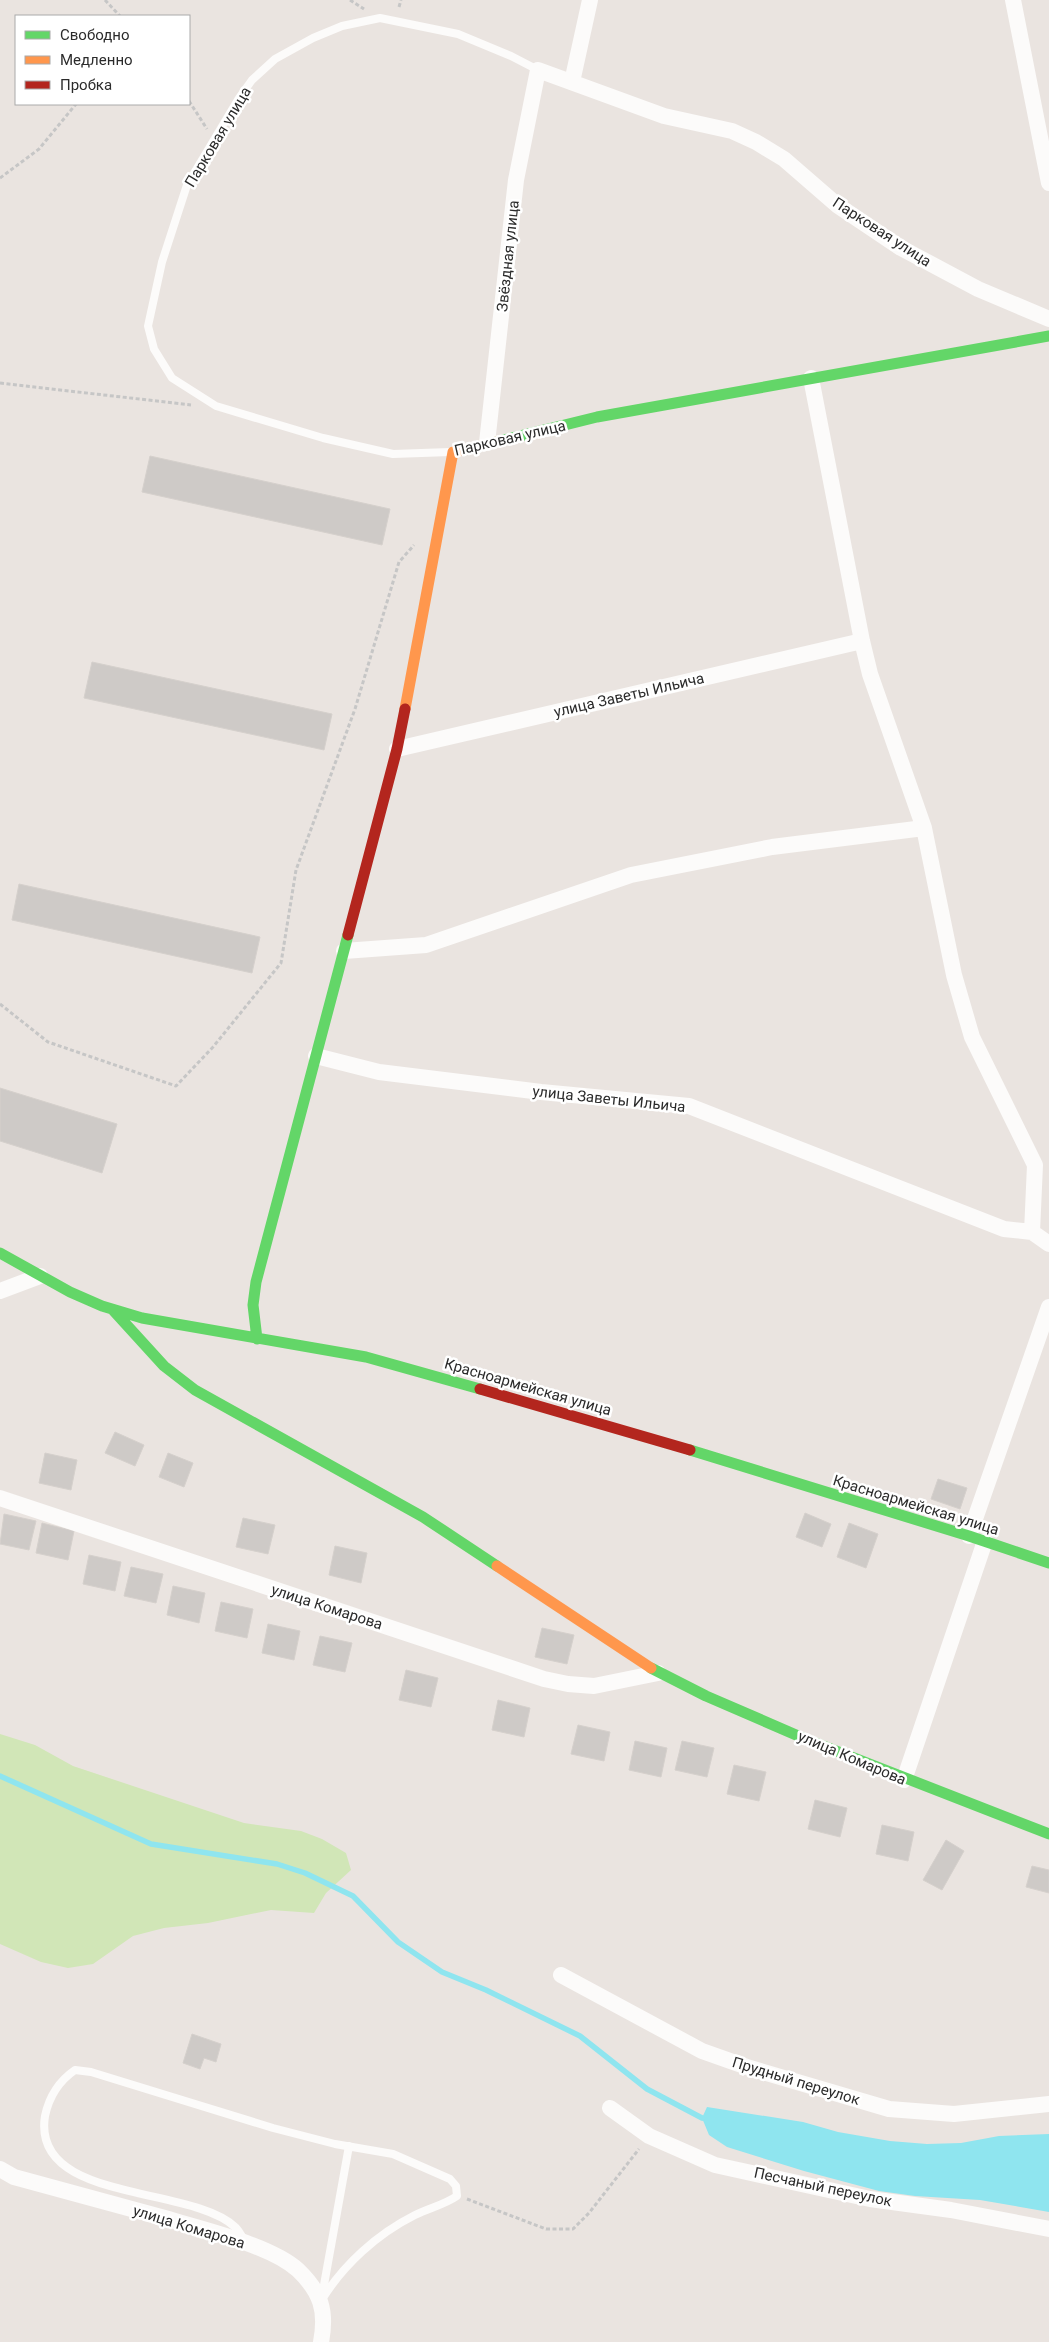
<svg xmlns="http://www.w3.org/2000/svg" width="1049" height="2342" viewBox="0 0 1049 2342" font-family="Roboto,sans-serif">
	<rect width="100%" height="100%" fill="#eae4e0"/>
	<path fill="#d1e6b7" d="M0,1734L35,1745L73,1766L244,1823L301,1831L322,1839L346,1853L351,1870L326,1893L314,1913L271,1910L208,1923L164,1928L133,1936L93,1964L68,1968L41,1962L0,1944Z"/>
	<path fill="#8fe5ef" d="M707,2107L803,2122L838,2132L890,2141L927,2144L961,2143L999,2136L1049,2134V2212L980,2200L915,2196L879,2191L804,2171L727,2147L709,2135L702,2118Z"/>
	<g fill="none" stroke-linecap="round" stroke-linejoin="round">
		<path stroke="#8fe5ef" stroke-width="5.5" d="M0,1776L151,1844L277,1864L305,1873L353,1896L398,1942L442,1972L486,1990L580,2036L647,2089L702,2118"/>
	</g>
	<path fill="#cecac7" stroke="#d5d0cc" d="M150,456L390,509L382,545L142,492Z
		M92,662L332,714L324,750L84,698Z
		M19,884L260,937L252,973L12,920Z
		M0,1088L117,1124L102,1173L0,1141Z
		M115,1432L144,1445L135,1466L105,1453Z
		M45,1453L77,1460L71,1490L39,1483Z
		M168,1453L193,1463L184,1487L159,1477Z
		M938,1479L967,1488L960,1509L931,1499Z
		M805,1513L831,1524L822,1547L796,1537Z
		M4,1514L36,1521L29,1550L0,1544Z
		M243,1518L275,1525L268,1554L236,1547Z
		M42,1523L74,1531L68,1560L36,1553Z
		M849,1523L878,1534L866,1568L837,1557Z
		M335,1546L367,1553L361,1583L329,1575Z
		M89,1555L121,1562L115,1591L83,1584Z
		M131,1567L163,1574L156,1603L124,1596Z
		M173,1586L205,1593L199,1623L167,1615Z
		M221,1602L253,1609L247,1638L215,1631Z
		M268,1624L300,1631L294,1660L262,1653Z
		M542,1628L574,1635L567,1664L535,1657Z
		M320,1636L352,1643L345,1672L313,1665Z
		M406,1670L438,1678L431,1707L399,1700Z
		M498,1700L530,1708L524,1737L492,1730Z
		M578,1725L610,1732L604,1761L571,1754Z
		M635,1741L667,1748L661,1777L629,1770Z
		M682,1741L714,1748L707,1777L675,1770Z
		M734,1765L766,1772L759,1801L727,1794Z
		M815,1800L847,1808L840,1837L808,1829Z
		M882,1825L914,1832L908,1861L876,1854Z
		M946,1840L964,1851L942,1890L923,1880Z
		M1032,1866L1049,1870V1893L1026,1887Z
		M192,2034L221,2044L216,2062L204,2058L200,2069L183,2063Z"/>
	<g fill="none" stroke-linecap="round" stroke-linejoin="round">
		<path stroke="#c6c6c6" stroke-width="3" stroke-dasharray="4 2.5" stroke-linecap="butt" d="M105,0L120,16
			M350,0L364,9
			M399,7L401,0
			M189,101L207,129
			M0,178L39,149L76,104
			M0,383L191,405
			M0,1004L48,1042L176,1086L213,1047L281,963L296,870L355,709L399,562L414,545
			M467,2199L546,2229H573L589,2213L639,2149"/>
		<path stroke="#fcfbfa" stroke-width="8" d="M450,452L393,454L323,438L216,406L172,378L154,349L148,326L162,262L187,185L239,98L252,80L275,59L313,38L342,26L380,18L458,34L511,56L538,70
			M244,2239C241,2236 239,2230 235,2227C191,2185 31,2203 45,2116C49,2097 59,2081 75,2070L91,2072L273,2128L335,2144L393,2154L450,2179L456,2186L457,2196C444,2205 429,2208 415,2215C377,2234 343,2265 321,2301
			M322,2296L349,2146"/>
		<path stroke="#fcfbfa" stroke-width="16" d="M1013,0L1049,183
			M572,82L590,0
			M811,378L862,641L870,674L924,828L954,975L972,1037L1035,1165L1032,1232
			M487,443L516,180L538,70L664,116L732,131L756,142L784,159L837,205L901,248L978,289L1049,319
			M397,749L862,641
			M344,951L426,945L631,875L772,847L924,828
			M316,1056L379,1072L541,1092L689,1106L1004,1229L1032,1232L1049,1244
			M0,1291L40,1276
			M0,1498L544,1679L568,1684L594,1686L658,1673
			M969,1536L1049,1307
			M904,1780L985,1541
			M561,1975L702,2051L750,2068L889,2109L954,2114L1049,2104
			M610,2108L649,2136L715,2165L870,2199L951,2210L1049,2229
			M0,2169L14,2177C63,2190 112,2204 161,2217C198,2228 271,2245 298,2270C321,2292 327,2311 321,2342"/>
		<path stroke="#63d668" stroke-width="11" d="M496,442L597,417L1049,336
			M0,1253L70,1292L102,1306L142,1318L366,1357L480,1389
			M113,1310L164,1366L195,1390L423,1517L497,1566
			M257,1339L253,1305L256,1282L348,935
			M690,1450L969,1536L1049,1563
			M651,1668L706,1696L803,1738L1049,1834"/>
		<path stroke="#ff974d" stroke-width="11" d="M405,709L453,452L496,442
			M497,1566L651,1668"/>
		<path stroke="#b3261e" stroke-width="11" d="M348,935L397,749L405,709
			M480,1389L690,1450"/>
	</g>
	<g text-anchor="middle" dominant-baseline="central" stroke-width="5" stroke-linejoin="round" paint-order="stroke">
		<g font-size="15" fill="#2b2b2b" stroke="#fff">
			<text transform="translate(218 137) rotate(-59)">Парковая улица</text>
			<text transform="translate(882 232) rotate(33)">Парковая улица</text>
			<text transform="translate(508 256) rotate(-84)">Звёздная улица</text>
			<text transform="translate(510 438) rotate(-13)">Парковая улица</text>
			<text transform="translate(629 695) rotate(-13)">улица Заветы Ильича</text>
			<text transform="translate(609 1099) rotate(6)">улица Заветы Ильича</text>
			<text transform="translate(528 1387) rotate(16)">Красноармейская улица</text>
			<text transform="translate(916 1505) rotate(17)">Красноармейская улица</text>
			<text transform="translate(327 1607) rotate(18)">улица Комарова</text>
			<text transform="translate(852 1758) rotate(23)">улица Комарова</text>
			<text transform="translate(796 2081) rotate(17)">Прудный переулок</text>
			<text transform="translate(823 2187) rotate(12)">Песчаный переулок</text>
			<text transform="translate(189 2227) rotate(17)">улица Комарова</text>
		</g>
	</g>
	<rect x="15" y="15" width="175" height="90" fill="#ffffff" stroke="#aaaaaa"/>
	<rect x="25" y="31" width="25" height="8" fill="#63d668" stroke="#aaaaaa"/>
	<text x="60" y="40" font-size="15" fill="#2b2b2b">Свободно</text>
	<rect x="25" y="56" width="25" height="8" fill="#ff974d" stroke="#aaaaaa"/>
	<text x="60" y="65" font-size="15" fill="#2b2b2b">Медленно</text>
	<rect x="25" y="81" width="25" height="8" fill="#b3261e" stroke="#aaaaaa"/>
	<text x="60" y="90" font-size="15" fill="#2b2b2b">Пробка</text>
</svg>
